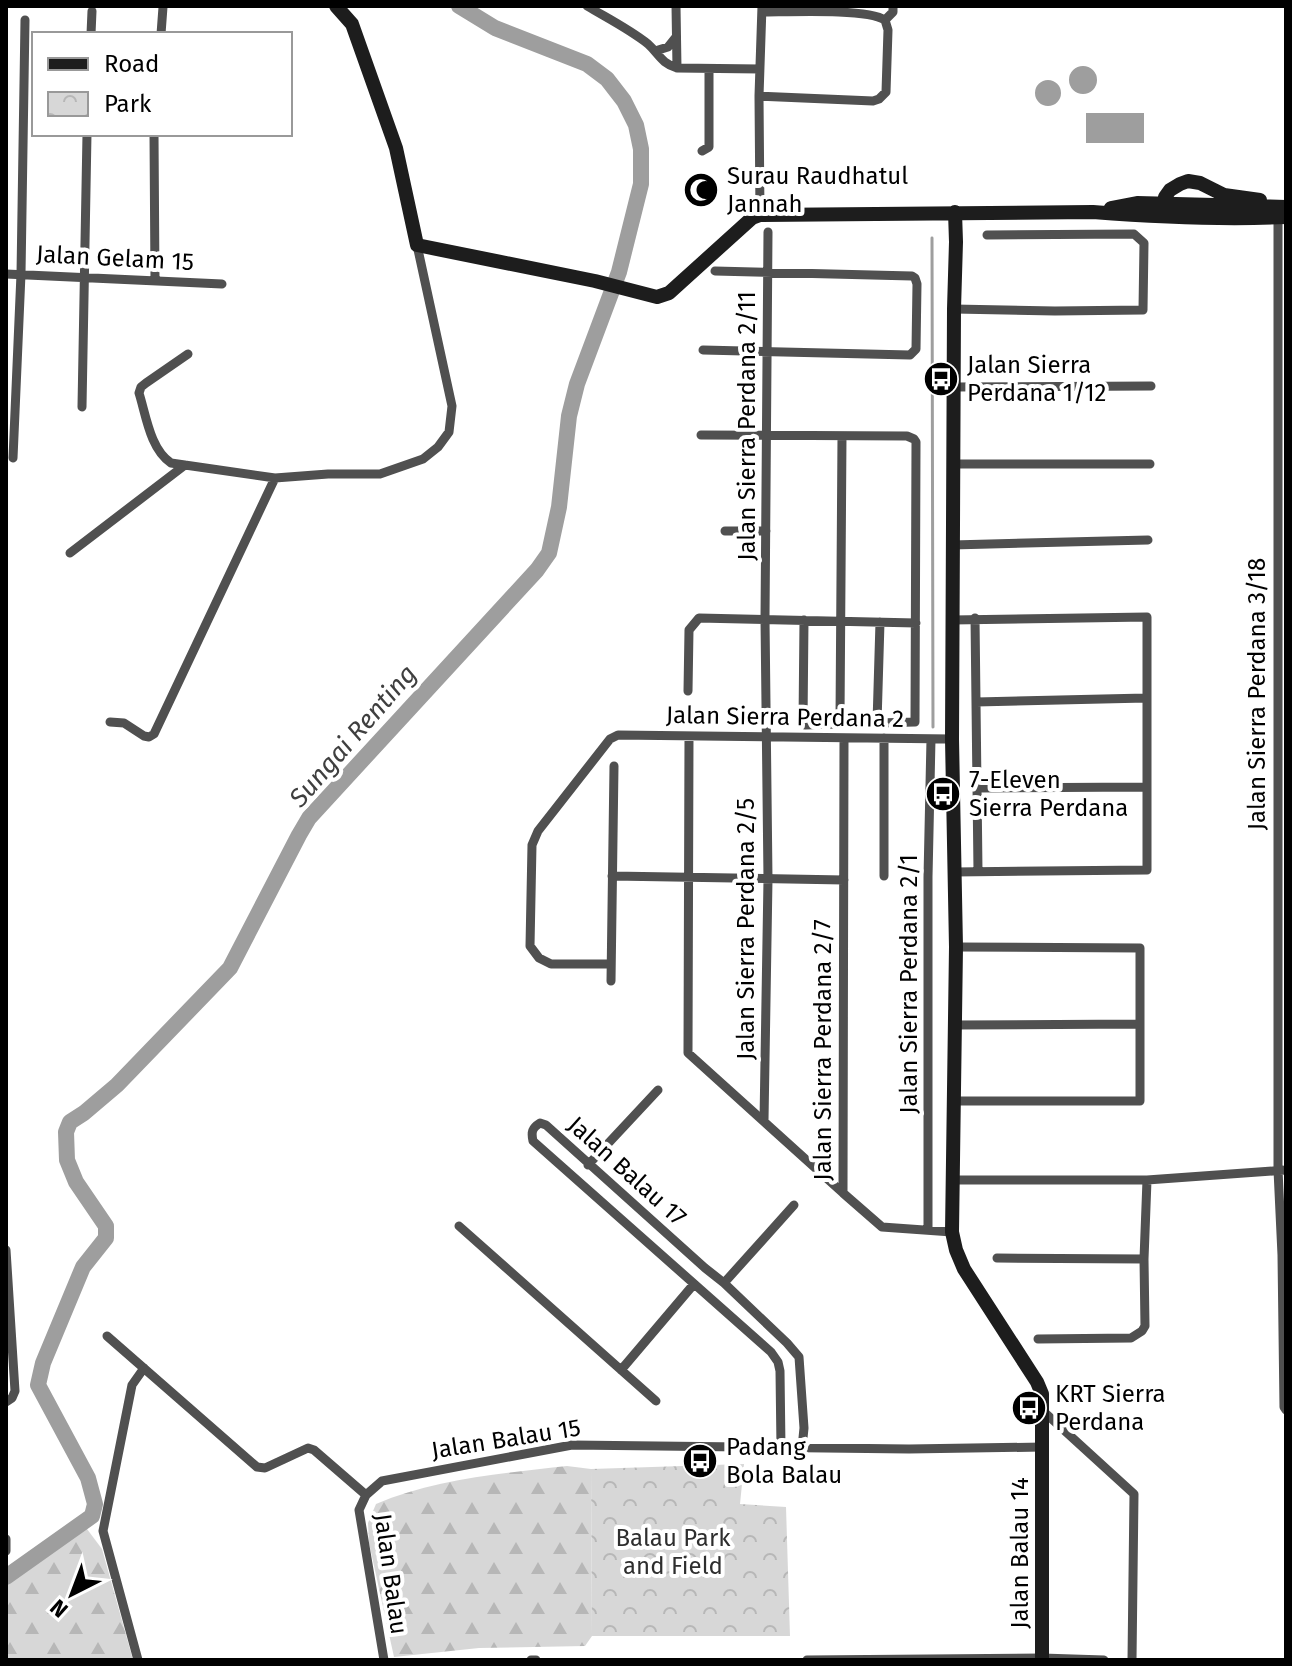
<svg xmlns="http://www.w3.org/2000/svg" width="1292" height="1666" viewBox="0 0 1292 1666" font-family="'Fira Sans',sans-serif">
	<defs>
		<pattern id="forest-firs" width="22" height="20" patternUnits="userSpaceOnUse" patternTransform="scale(2)"><rect width="22" height="20" fill="#d7d7d7"/><path d="M5 1l3.5 6h-7zM16 11l3.5 6h-7z" fill="#b7b7b7"/></pattern>
		<pattern id="park-crowns" width="20" height="18" patternUnits="userSpaceOnUse" patternTransform="scale(2)"><rect width="20" height="18" fill="#d7d7d7"/><path d="M2 6a3 3 0 1 1 6 0M12 15a3 3 0 1 1 6 0" fill="none" stroke="#b7b7b7"/></pattern>
	</defs>
	<rect width="100%" height="100%" fill="#fff"/>
	<path fill="url(#forest-firs)" d="M567,1466L591,1469L592,1636L585,1646L479,1648L394,1657L369,1543L368,1523L376,1504C434,1479 505,1473 567,1466Z
		M78,1517L102,1549L133,1660H6V1568Z"/>
	<path fill="url(#park-crowns)" d="M744,1464L740,1504L786,1507L790,1636H592L591,1469Z"/>
	<path fill="#9e9e9e" d="M1069 80a14 14 0 1 1 28 0a14 14 0 1 1-28 0Z
		M1035 93a13 13 0 1 1 26 0a13 13 0 1 1-26 0Z
		M1086,113H1144V143H1086Z"/>
	<g fill="none" stroke-linecap="round" stroke-linejoin="round">
		<path stroke="#9e9e9e" stroke-width="3" d="M932,238L933,727"/>
		<path stroke="#9e9e9e" stroke-width="16" d="M6,1577L92,1516L95,1504L88,1478L38,1385L43,1363L83,1267L106,1238V1226L76,1182L67,1160L66,1132L70,1122L84,1113L117,1085L230,968L299,835L309,818L537,570L549,553L559,507L569,416L577,384L619,272L641,184V149L636,125L624,101L607,79L587,64L495,28L459,6"/>
		<path stroke="#505050" stroke-width="9" d="M587,6C607,18 629,29 648,44C659,54 661,63 677,68L760,69
			M676,6L677,68
			M762,12C787,12 867,8 885,20
			M885,20L893,12V6
			M91,34L92,11
			M161,34L163,7
			M655,51L668,47L676,37
			M759,96L873,101L879,99L886,92L888,30L885,20
			M154,134L155,280
			M702,151L709,147V69
			M760,215L759,96L762,6
			M1278,215V1170L1282,1255L1284,1407L1286,1410
			M6,274L222,284
			M954,309L1055,311L1143,310L1144,243L1134,234L987,235
			M703,350L910,355L916,349L917,284L915,278L912,276L715,271
			M188,354L146,383L141,387L139,393C146,415 150,449 171,463L275,478
			M953,387L1151,386
			M82,407L87,134
			M701,435L907,436L914,439L916,442L915,722L877,723L880,622
			M13,458L21,274L25,20
			M953,464H1150
			M725,531H766
			M952,545L1148,540
			M70,553L185,465
			M975,618L978,871
			M804,620L803,723L805,725L837,724L840,719L842,436
			M952,620L1147,617V870L954,872
			M688,691L689,630L699,618L916,623
			M976,702L1146,698
			M110,722L124,723L144,736L149,737L154,734L275,478L328,474H380L423,459L438,447L449,432L452,406L417,245
			M689,736L688,1053L843,1193
			M884,738V876
			M844,739L843,1193L882,1227L952,1232
			M978,788L1146,787
			M612,876L844,880
			M611,964H551L539,958L530,946L532,845L538,831L610,739L618,735L952,739
			M611,981L614,766
			M955,1025L1140,1024
			M954,1101H1140V948L956,947
			M764,1121L768,879L765,619L768,232
			M588,1165L658,1090
			M952,1180H1147L1286,1170
			M459,1226L656,1401
			M928,1229V877L931,739
			M6,1250L15,1391L12,1398L6,1402
			M997,1258L1144,1259
			M724,1283L794,1205
			M107,1336L257,1467L265,1468L308,1448L314,1450L366,1495
			M1038,1339L1131,1338L1142,1331L1145,1326L1144,1259L1147,1180
			M621,1370L694,1284
			M1043,1411L1134,1494L1132,1660
			M781,1448L780,1371L778,1362L771,1352L533,1141C531,1132 532,1128 540,1123L546,1125L705,1268L724,1283L787,1343L799,1357L804,1428L802,1448
			M6,1539V1551
			M138,1660L103,1531L132,1385L144,1368
			M384,1660L359,1510L366,1495L382,1481L572,1445L909,1449L1043,1447
			M531,1660H536
			M807,1660L1042,1658L1104,1660"/>
		<path stroke="#1d1d1d" stroke-width="14" d="M336,6L352,24L396,148L417,245L595,281L657,297L669,293L752,218L760,215L1093,212C1157,217 1222,220 1286,217
			M1111,208L1137,203L1286,207
			M955,212L956,242L954,309L952,739L956,947L952,1232L956,1250L964,1269L1037,1382L1042,1394V1660
			M1166,212L1165,197L1170,190L1180,184L1188,181L1200,183L1224,195L1260,200"/>
	</g>
	<defs>
		<g id="mosque-disc" transform="scale(1.8)"><circle r="9.5" fill="#000" stroke="#fff"/><path d="M3.5-4.9A6 6 0 1 0 3.5 4.9A5 5 0 1 1 3.5-4.9Z" fill="#fff"/></g>
		<g id="bus-disc" transform="scale(1.8)"><circle r="9.5" fill="#000" stroke="#fff"/><path d="M-5-6H5V4H4V6H2V4H-2V6H-4V4H-5ZM-3.5-4V0h7V-4ZM-3.5 1.2v1.5H-2V1.2ZM2 1.2v1.5H3.5V1.2Z" fill="#fff"/></g>
	</defs>
	<g fill-rule="evenodd">
		<use href="#mosque-disc" x="701" y="190"/>
		<use href="#bus-disc" x="941" y="379"/>
		<use href="#bus-disc" x="943" y="794"/>
		<use href="#bus-disc" x="1029" y="1408"/>
		<use href="#bus-disc" x="700" y="1461"/>
	</g>
	<g text-anchor="middle" dominant-baseline="central" stroke-width="8" stroke-linejoin="round" paint-order="stroke">
		<g font-size="24" fill="#000" stroke="#fff" text-anchor="start">
			<text x="727" y="176">Surau Raudhatul<tspan x="727" dy="28">Jannah</tspan></text>
			<text x="967" y="365">Jalan Sierra<tspan x="967" dy="28">Perdana 1/12</tspan></text>
			<text x="969" y="780">7-Eleven<tspan x="969" dy="28">Sierra Perdana</tspan></text>
			<text x="1055" y="1394">KRT Sierra<tspan x="1055" dy="28">Perdana</tspan></text>
			<text x="726" y="1447">Padang<tspan x="726" dy="28">Bola Balau</tspan></text>
		</g>
		<g font-size="24" fill="#000" stroke="#fff">
			<text transform="translate(115 258) rotate(3)">Jalan Gelam 15</text>
			<text transform="translate(747 426) rotate(-90)">Jalan Sierra Perdana 2/11</text>
			<text transform="translate(1257 694) rotate(-90)">Jalan Sierra Perdana 3/18</text>
			<text transform="translate(785 717) rotate(1)">Jalan Sierra Perdana 2</text>
			<text transform="translate(746 929) rotate(-90)">Jalan Sierra Perdana 2/5</text>
			<text transform="translate(909 984) rotate(-90)">Jalan Sierra Perdana 2/1</text>
			<text transform="translate(823 1050) rotate(-90)">Jalan Sierra Perdana 2/7</text>
			<text transform="translate(627 1171) rotate(42)">Jalan Balau 17</text>
			<text transform="translate(506 1439) rotate(-9)">Jalan Balau 15</text>
			<text transform="translate(1020 1553) rotate(-90)">Jalan Balau 14</text>
			<text transform="translate(391 1574) rotate(82)">Jalan Balau</text>
		</g>
		<g font-size="24" fill="#2e2e2e" stroke="#fff">
			<text x="673" y="1538">Balau Park<tspan x="673" dy="28">and Field</tspan></text>
		</g>
		<g font-size="26" font-style="italic" fill="#3f3f3f" stroke="#fff">
			<text transform="translate(353 736) rotate(-49)">Sungai Renting</text>
		</g>
	</g>
	<rect width="1292" height="1666" fill="none" stroke="#000000" stroke-width="16"/>
	<rect x="32" y="32" width="260" height="104" fill="#ffffff" stroke="#999999" stroke-width="2"/>
	<rect x="48" y="58" width="40" height="12" fill="#1d1d1d" stroke="#999999" stroke-width="2"/>
	<text x="104" y="72" font-size="24" fill="#000000">Road</text>
	<rect x="48" y="92" width="40" height="24" fill="url(#park-crowns)" stroke="#999999" stroke-width="2"/>
	<text x="104" y="112" font-size="24" fill="#000000">Park</text>
	<g transform="translate(72 1594) rotate(222)" stroke="#ffffff" stroke-width="6" paint-order="stroke">
	<path d="M0-6L14 30L0 20L-14 30Z" fill="#000000"/>
	<text y="-12" font-size="22" font-weight="bold" text-anchor="middle" fill="#000000">N</text>
	</g>
</svg>
